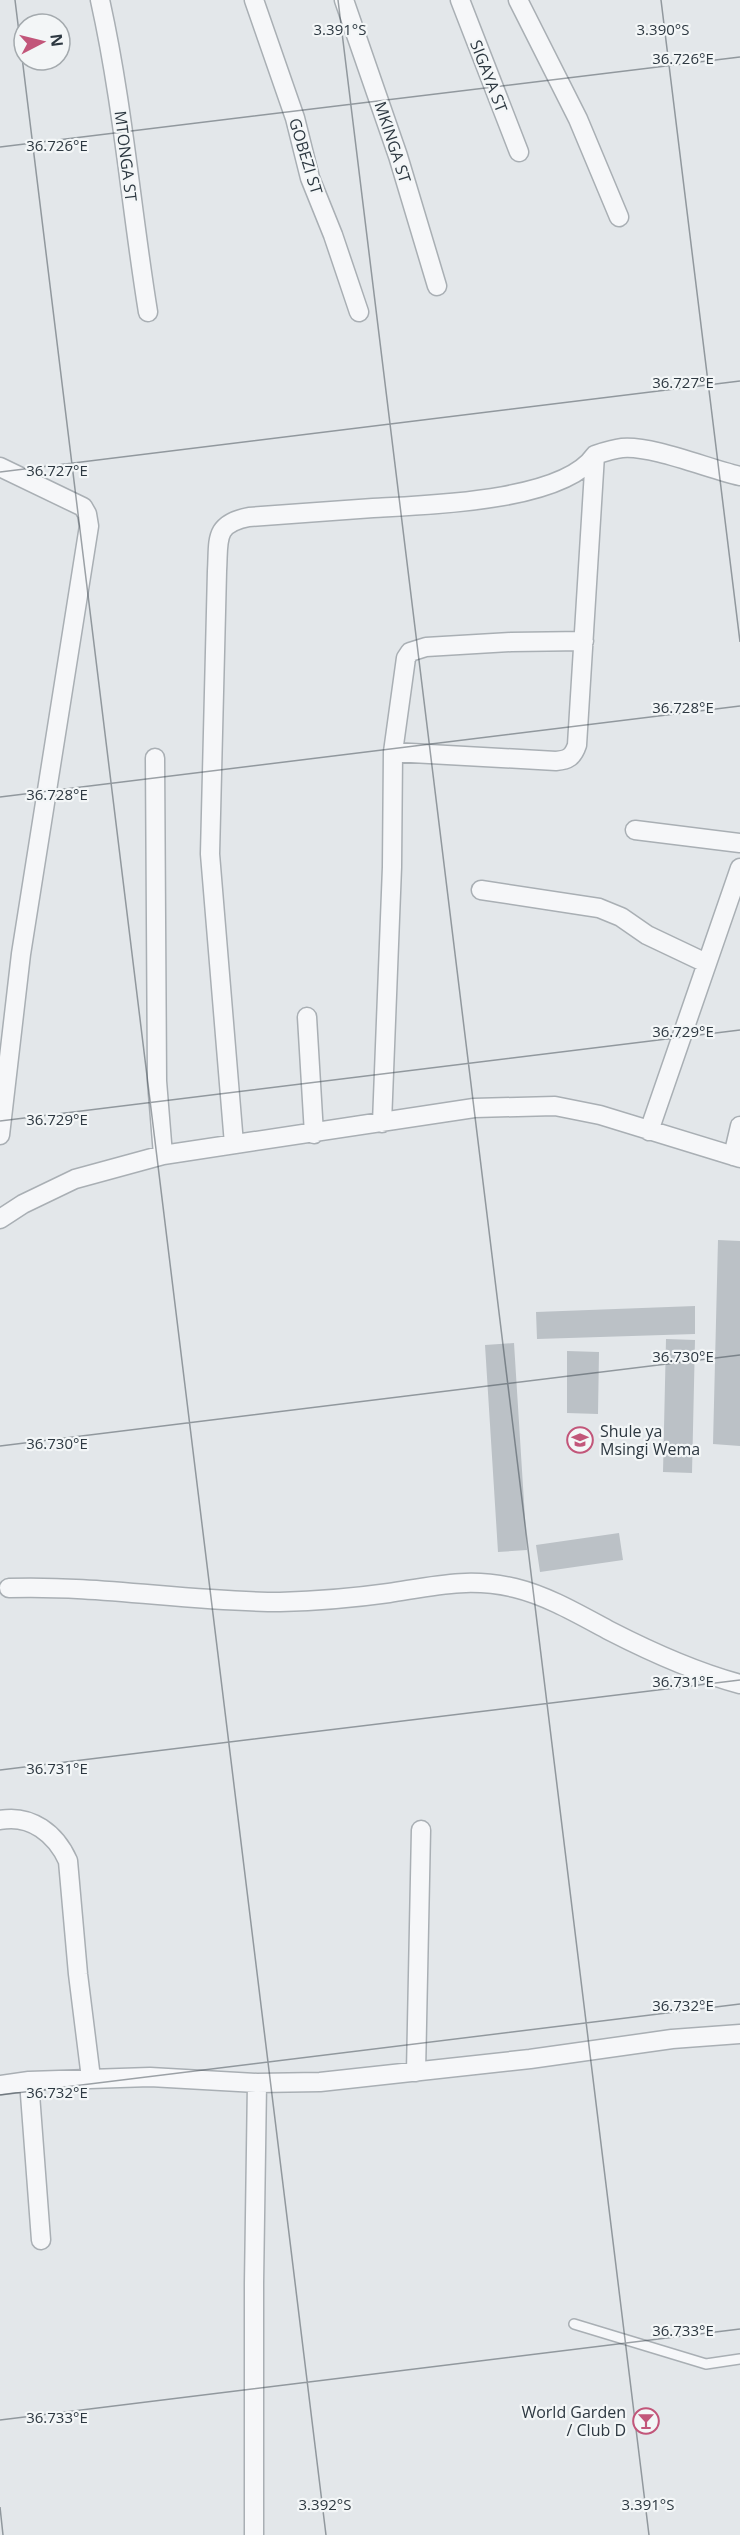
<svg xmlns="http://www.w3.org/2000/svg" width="740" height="2535" viewBox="0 0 740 2535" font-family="'Open Sans',sans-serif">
	<rect width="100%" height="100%" fill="#e3e7ea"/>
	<path fill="#bbc1c6" d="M718,1240L740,1241V1446L713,1444Z
		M695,1306V1334L537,1339L536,1312Z
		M666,1339L695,1340L692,1473L663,1472Z
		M514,1343L527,1550L498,1552L485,1345Z
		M567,1351L599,1352L598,1414L567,1413Z
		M619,1533L623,1560L540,1572L536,1545Z"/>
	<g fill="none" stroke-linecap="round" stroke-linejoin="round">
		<g stroke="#a9afb4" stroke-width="12">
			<path id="service" d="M574,2324L706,2364L740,2359"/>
		</g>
		<g stroke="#a9afb4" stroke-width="21">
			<path id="minor" d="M100,0C123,103 131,208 148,312
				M254,0L295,118L310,178L333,235L359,312
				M344,0L398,156L437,286
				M460,0L519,152
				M518,0L578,119L619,217
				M0,467L83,507L87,514L89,526L21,954L0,1135
				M393,752L556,761C568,760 573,757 577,745L595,455
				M155,758L157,1081L163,1155
				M635,830L740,843
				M481,890L599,908L621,917L647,935L706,963
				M307,1017L314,1134
				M382,1123L392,867L393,752L406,658L410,652L426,647L511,642L584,641
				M649,1131L740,868
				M234,1144L210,854L217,571C219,540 213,524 249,517C290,514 331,511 373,508C426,505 563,502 595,455C604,452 613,449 622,448C651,445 709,469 740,476
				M733,1156L740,1126
				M0,1219L23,1204L75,1179L163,1155L474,1108L555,1106L600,1115L740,1158
				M9,1588C100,1585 189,1602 280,1602C317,1601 353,1598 389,1593C434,1586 469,1577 515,1588C548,1596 580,1615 610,1631C651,1652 695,1672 740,1684
				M0,1820C31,1814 56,1834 68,1861L78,1974L91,2078
				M416,2072L421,1830
				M29,2081L41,2240
				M0,2085L29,2081L150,2077L257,2083L320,2082L530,2059L672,2039L740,2034
				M254,2535V2283L257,2083"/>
		</g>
		<use href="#service" stroke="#f6f7f9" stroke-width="9"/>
		<use href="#minor" stroke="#f6f7f9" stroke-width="18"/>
	</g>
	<path fill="none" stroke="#2d3841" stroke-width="1.5" stroke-opacity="0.45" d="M15,0L326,2535M338,0L649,2535M661,0L740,642M0,147L740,57M0,472L740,381M0,797L740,706M0,1121L740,1030M0,1446L740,1355M0,1770L740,1680M0,2095L740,2004M0,2420L740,2329M0,2507L3,2535"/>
	<defs>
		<g id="school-ring" transform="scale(1.35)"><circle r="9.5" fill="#f3f6f7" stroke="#c2567a" stroke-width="1.5"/><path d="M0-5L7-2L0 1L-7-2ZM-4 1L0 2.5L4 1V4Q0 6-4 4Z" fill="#c2567a"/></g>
		<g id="bar-ring" transform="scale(1.35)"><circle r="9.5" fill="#f3f6f7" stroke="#c2567a" stroke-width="1.5"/><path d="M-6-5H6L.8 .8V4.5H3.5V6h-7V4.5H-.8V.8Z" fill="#c2567a"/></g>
	</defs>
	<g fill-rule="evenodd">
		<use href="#school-ring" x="580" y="1440"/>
		<use href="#bar-ring" x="646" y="2421"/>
	</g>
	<g text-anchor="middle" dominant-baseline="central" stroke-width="4.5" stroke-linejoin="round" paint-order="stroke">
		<g font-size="16" fill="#2d3841" stroke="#f3f6f7">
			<text transform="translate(489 76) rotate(69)">SIGAYA ST</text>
			<text transform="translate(393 142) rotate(72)">MKINGA ST</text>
			<text transform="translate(126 156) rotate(83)">MTONGA ST</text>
			<text transform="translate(306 156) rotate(73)">GOBEZI ST</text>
		</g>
		<g font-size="16" fill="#2d3841" stroke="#f3f6f7" text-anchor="start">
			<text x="600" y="1431">Shule ya<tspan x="600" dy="18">Msingi Wema</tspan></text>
			<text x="626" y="2412" text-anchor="end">World Garden<tspan x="626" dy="18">/ Club D</tspan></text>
		</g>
	</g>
	<g font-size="15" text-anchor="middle" fill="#2d3841" stroke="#f3f6f7" stroke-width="4.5" stroke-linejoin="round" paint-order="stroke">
		<text x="340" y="35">3.391°S</text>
		<text x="663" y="35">3.390°S</text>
		<text x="683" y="64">36.726°E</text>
		<text x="57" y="151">36.726°E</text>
		<text x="683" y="388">36.727°E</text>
		<text x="57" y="476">36.727°E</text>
		<text x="683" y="713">36.728°E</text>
		<text x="57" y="800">36.728°E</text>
		<text x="683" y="1037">36.729°E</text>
		<text x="57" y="1125">36.729°E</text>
		<text x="683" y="1362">36.730°E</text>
		<text x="57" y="1449">36.730°E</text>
		<text x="683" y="1687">36.731°E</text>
		<text x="57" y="1774">36.731°E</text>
		<text x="683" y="2011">36.732°E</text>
		<text x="57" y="2098">36.732°E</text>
		<text x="683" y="2336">36.733°E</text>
		<text x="57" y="2423">36.733°E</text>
		<text x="325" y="2510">3.392°S</text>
		<text x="648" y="2510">3.391°S</text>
	</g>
	<g transform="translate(42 42) rotate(83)"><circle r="28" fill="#f3f6f7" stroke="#a4aaae" stroke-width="1.5"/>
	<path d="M0-4.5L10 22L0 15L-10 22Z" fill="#c2567a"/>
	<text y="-9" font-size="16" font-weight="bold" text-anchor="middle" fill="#2d3841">N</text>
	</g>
</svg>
